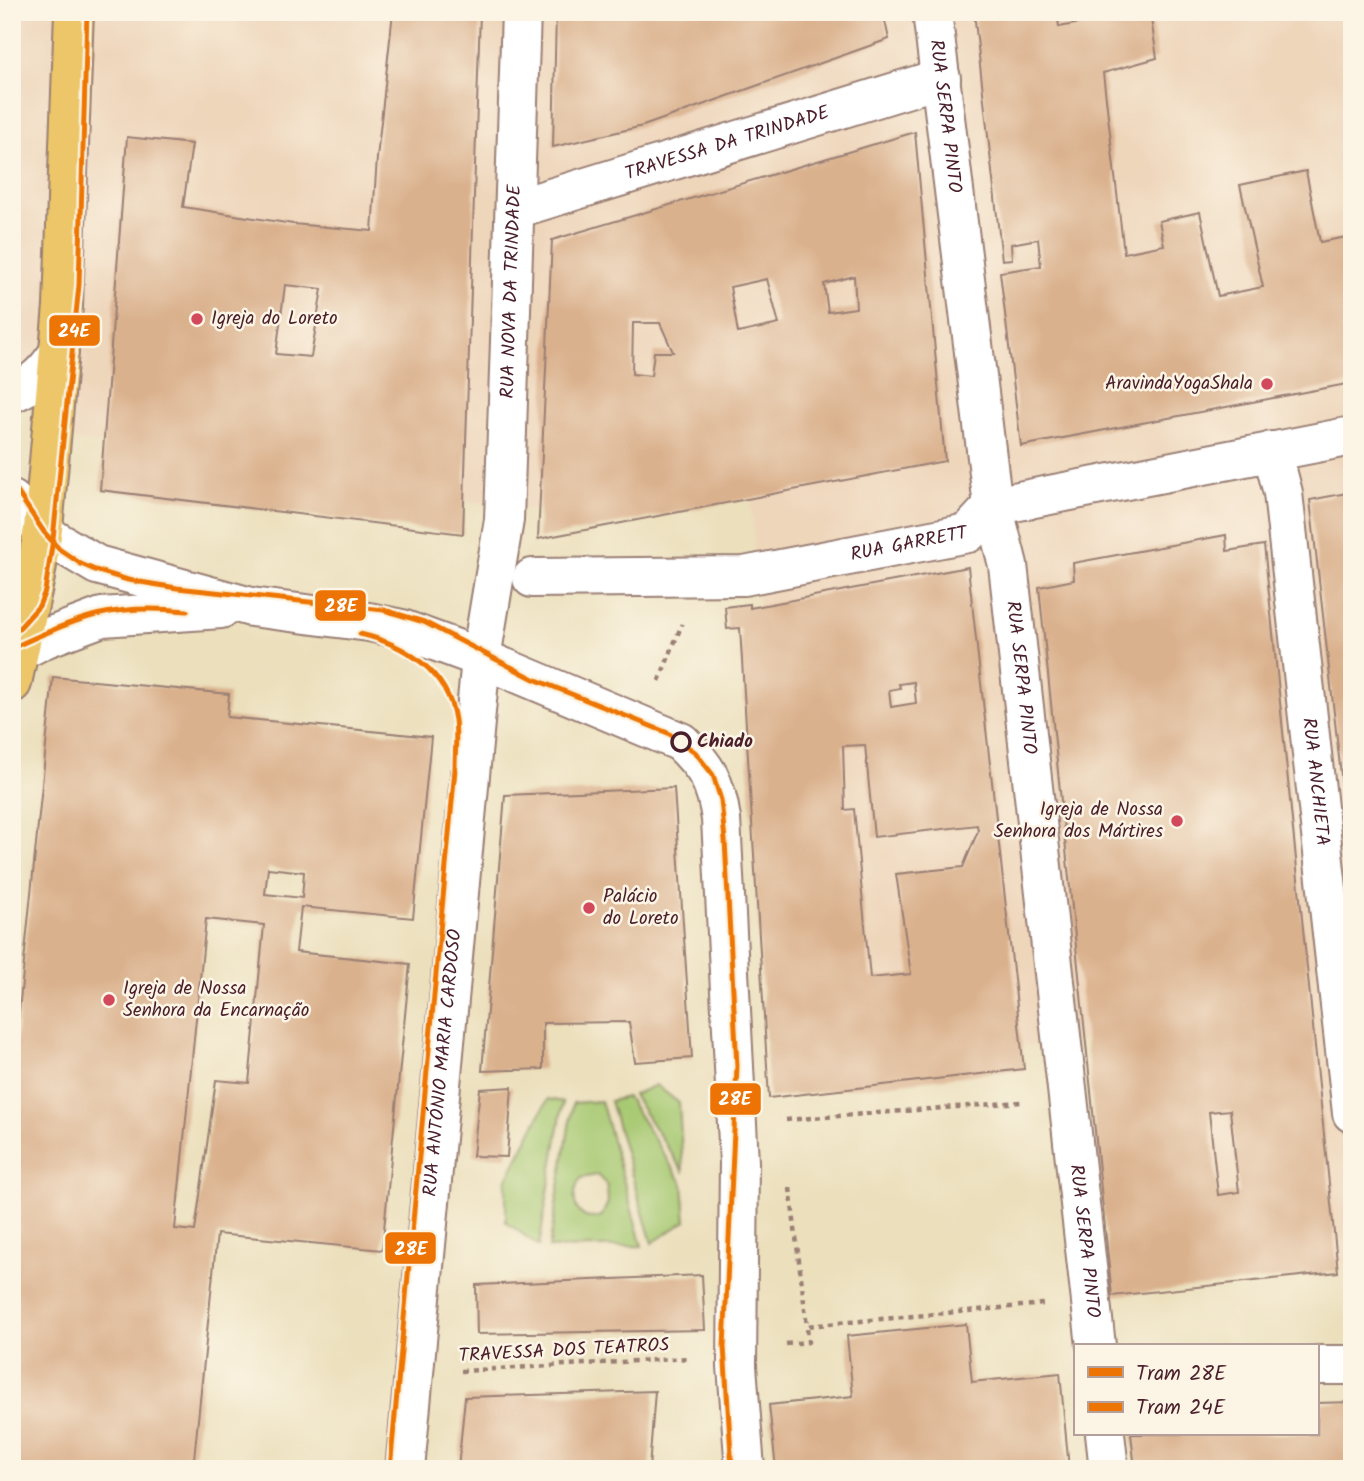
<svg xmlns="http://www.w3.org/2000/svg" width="1364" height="1481" viewBox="0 0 1364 1481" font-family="Kalam,sans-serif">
	<rect width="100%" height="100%" fill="#fcf5e5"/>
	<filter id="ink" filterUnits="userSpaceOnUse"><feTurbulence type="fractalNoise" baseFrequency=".0143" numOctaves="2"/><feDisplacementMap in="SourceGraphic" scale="14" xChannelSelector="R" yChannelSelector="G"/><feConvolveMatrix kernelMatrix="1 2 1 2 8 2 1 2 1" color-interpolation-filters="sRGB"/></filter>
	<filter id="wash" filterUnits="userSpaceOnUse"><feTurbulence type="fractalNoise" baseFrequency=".00686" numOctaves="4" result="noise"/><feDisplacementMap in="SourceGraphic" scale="28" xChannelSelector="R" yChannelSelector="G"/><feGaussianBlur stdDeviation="1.57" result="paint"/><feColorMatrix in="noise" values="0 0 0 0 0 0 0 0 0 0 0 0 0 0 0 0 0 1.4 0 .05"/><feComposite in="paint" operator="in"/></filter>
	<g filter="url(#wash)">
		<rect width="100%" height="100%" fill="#ebdfbc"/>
		<path fill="#eed6bb" d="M12,12H1352V1263L1124,1285L1089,1040L792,1067L749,470L525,510L65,438L12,360Z"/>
		<path fill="#a7c972" stroke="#78744e" stroke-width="2" fill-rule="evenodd" d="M656,1085L679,1103L683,1171L633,1095Z
			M627,1097L683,1184L686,1221L652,1243L610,1101Z
			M548,1099L563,1102L539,1246L506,1222V1181Z
			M601,1101L642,1246L549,1248L573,1103ZM597,1175L607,1185L608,1202L602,1216C575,1226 568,1196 581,1178Z"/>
		<g id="blocks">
			<path fill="#dab18d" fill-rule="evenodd" d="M12,12H16L15,137H12Z
				M393,12H480L463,534L100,490L127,137L192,144L183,207L293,224L372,231L377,158ZM285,285L322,289L311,357L276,354Z
				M556,12H883L889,39L643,126L553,147Z
				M974,12H1057L1059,27L1138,12H1150L1157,58L1103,73L1124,253L1164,245L1159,221L1200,212L1218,296L1263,287L1240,185L1306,171L1320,242L1352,236V383L1021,446L1000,272L1041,266L1038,239L1011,244L1012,259L1002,260Z
				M915,132L945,461L538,539L552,240ZM854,276L856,308L828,312L824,284ZM767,279L779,324L738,333L730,287ZM633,323H660L673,352H654L651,376L632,374Z
				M1352,492V855H1350L1310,500Z
				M1226,535L1227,551L1264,545L1338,1272L1112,1296L1039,587L1074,580L1073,563ZM1230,1110L1239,1192L1218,1195L1209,1112Z
				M968,567L1024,1069L769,1098L740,628L727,629L725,607L750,604V608ZM914,682L916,703L891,707L889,690L900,688L899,684ZM865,745L874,837L977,825L978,831L963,867L896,874L911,974L870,978L854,809L845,810L843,746Z
				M53,677L229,694L227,717L431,737L413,918L301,907L296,952L410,964L382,1250L217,1234L193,1469H12V1080ZM268,868L304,872L302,898L265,894ZM206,919L264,925L249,1083L216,1080L195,1231L175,1229Z
				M674,788L692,1058L635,1062L629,1022L543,1023V1069L482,1071L505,795Z
				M512,1087L507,1157L473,1156L480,1089Z
				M702,1275L705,1330L477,1334L476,1285Z
				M966,1324L972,1382L1060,1373L1069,1469H776L769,1405L853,1396L847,1336Z
				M655,1391L649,1469H458L465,1397Z
				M1352,1402V1469H1135L1131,1434H1317V1403Z"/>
		</g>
	</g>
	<g filter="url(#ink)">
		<use href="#blocks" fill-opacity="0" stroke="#9a7f74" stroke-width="2"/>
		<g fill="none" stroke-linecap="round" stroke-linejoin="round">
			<g stroke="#9a7f74" stroke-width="42">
				<g id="minor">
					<path id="s1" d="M932,12L993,506L1008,565L1096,1346"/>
					<path id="s2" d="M515,209L941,78"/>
					<path d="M12,393C34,384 46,372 59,352"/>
					<path id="s3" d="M1272,451L1283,493L1352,1113"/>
					<path d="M12,500L53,539L97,565L251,607L369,622L402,629L481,658L681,742C707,767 716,783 721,819L739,1162L737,1366L745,1469"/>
					<path id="s4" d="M532,578L744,576L968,533L993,506L1352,436"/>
					<path d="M12,655L46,638L102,617L221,609"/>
					<path d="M1317,1365H1352"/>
					<path d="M1105,1434L1109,1469"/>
					<path id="s5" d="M405,1469L481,658L504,520L521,12"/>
				</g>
			</g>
			<g stroke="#9a7f74" stroke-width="42">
				<path id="major" d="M12,683L35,577L43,529L63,306L74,12"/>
			</g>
			<path stroke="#9a7f74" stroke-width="4.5" stroke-dasharray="5 5" stroke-linecap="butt" d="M659,681L682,624
				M786,1120L1021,1102
				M790,1188L807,1326
				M786,1344L808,1342L807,1326L1043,1304
				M461,1371L690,1358"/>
			<use href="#minor" stroke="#fff" stroke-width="38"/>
			<use href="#major" stroke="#ecc669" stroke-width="38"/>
			<g stroke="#fcf5e5" stroke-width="10">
				<path id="tram-1" d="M12,484L44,532L59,549L81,564L95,570L128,580L177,588L384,610L424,622L534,679L668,733L695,752L713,775L721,800L725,840L737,1066L724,1347L732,1469
					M360,634C404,644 448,671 455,720C457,736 455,753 455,769L390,1469
					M12,648C81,617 110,603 187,611"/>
			</g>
			<g stroke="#fcf5e5" stroke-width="10">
				<path id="tram-2" d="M12,636L39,606L45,591L53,539L79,285L87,12"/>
			</g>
			<use href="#tram-1" stroke="#ed7404" stroke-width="5"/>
			<use href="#tram-2" stroke="#ed7504" stroke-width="5"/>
		</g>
	</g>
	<g fill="#d1495b" stroke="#fcf5e5" stroke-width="2.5">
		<circle cx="197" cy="319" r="7"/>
		<circle cx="1267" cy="384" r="7"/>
		<circle cx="1177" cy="821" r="7"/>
		<circle cx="589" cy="908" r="7"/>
		<circle cx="109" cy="1000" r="7"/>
	</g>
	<circle fill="#fcf5e5" stroke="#4a1f2b" stroke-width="3.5" cx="681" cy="742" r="9"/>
	<g text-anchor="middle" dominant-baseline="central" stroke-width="5" stroke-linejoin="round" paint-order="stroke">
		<g font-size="19" fill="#4a1f2b" stroke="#fcf5e5">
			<text stroke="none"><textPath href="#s1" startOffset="105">RUA SERPA PINTO</textPath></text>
			<text stroke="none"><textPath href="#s2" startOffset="222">TRAVESSA DA TRINDADE</textPath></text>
			<text stroke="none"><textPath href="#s5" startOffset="1183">RUA NOVA DA TRINDADE</textPath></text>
			<text stroke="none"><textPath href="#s4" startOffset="380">RUA GARRETT</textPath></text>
			<text stroke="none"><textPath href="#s1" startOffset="672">RUA SERPA PINTO</textPath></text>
			<text stroke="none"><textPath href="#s3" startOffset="334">RUA ANCHIETA</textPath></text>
			<text stroke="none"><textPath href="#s5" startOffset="408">RUA ANTÓNIO MARIA CARDOSO</textPath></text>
			<text stroke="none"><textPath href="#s1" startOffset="1239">RUA SERPA PINTO</textPath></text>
			<text transform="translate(564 1351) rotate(-3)">TRAVESSA DOS TEATROS</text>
		</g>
		<g font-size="19" fill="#4a1f2b" stroke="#fcf5e5" text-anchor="start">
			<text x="211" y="319">Igreja do Loreto</text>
			<text x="1253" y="384" text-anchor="end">AravindaYogaShala</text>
			<text x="1163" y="810" text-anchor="end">Igreja de Nossa<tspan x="1163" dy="22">Senhora dos Mártires</tspan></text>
			<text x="603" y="897">Palácio<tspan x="603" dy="22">do Loreto</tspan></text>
			<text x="123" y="989">Igreja de Nossa<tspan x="123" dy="22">Senhora da Encarnação</tspan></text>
		</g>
		<g font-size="19" font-weight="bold" fill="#4a1f2b" stroke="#fcf5e5" text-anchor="start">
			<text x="697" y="742">Chiado</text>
		</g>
	</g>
	<g stroke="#fcf5e5" stroke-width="2.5">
		<rect x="48" y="314" width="53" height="33" rx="7" fill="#ed7504"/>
		<rect x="314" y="589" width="53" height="33" rx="7" fill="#ed7404"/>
		<rect x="709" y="1082" width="53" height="34" rx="7" fill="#ed7404"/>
		<rect x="384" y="1231" width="53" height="34" rx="7" fill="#ed7404"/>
	</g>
	<g font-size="19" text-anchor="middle" font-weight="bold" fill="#fff">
		<text x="74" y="337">24E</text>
		<text x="341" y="612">28E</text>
		<text x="735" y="1105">28E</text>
		<text x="411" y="1255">28E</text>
	</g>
	<rect width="1364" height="1481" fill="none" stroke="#fcf5e5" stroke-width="42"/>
	<rect x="1074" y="1344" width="245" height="91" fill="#fcf5e5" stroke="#b59f9b" stroke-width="2"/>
	<rect x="1088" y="1367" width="35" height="10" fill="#ed7404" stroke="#b59f9b" stroke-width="2"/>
	<text x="1136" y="1380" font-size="21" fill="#4a1f2b">Tram 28E</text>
	<rect x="1088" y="1402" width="35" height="10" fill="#ed7504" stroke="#b59f9b" stroke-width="2"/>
	<text x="1136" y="1414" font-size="21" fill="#4a1f2b">Tram 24E</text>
</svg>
